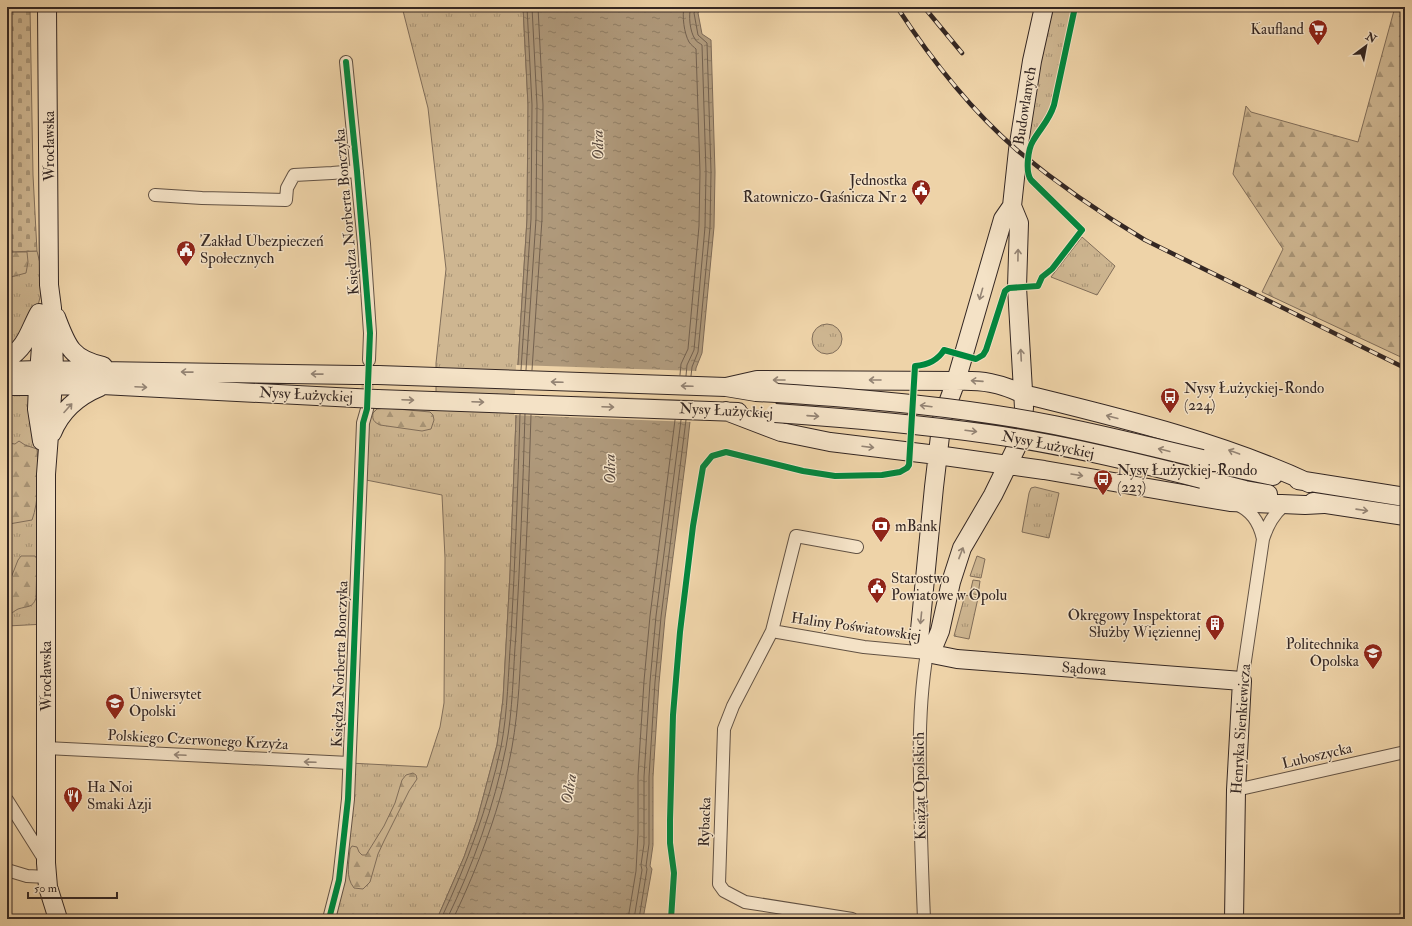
<svg xmlns="http://www.w3.org/2000/svg" width="1412" height="926" viewBox="0 0 1412 926" font-family="'IM FELL Double Pica',serif">
	<defs>
		<pattern id="grass-tufts" width="24" height="20" patternUnits="userSpaceOnUse"><rect width="24" height="20" fill="#ceb691"/><path d="M3 7l-1-3M5 7V3M7 7l1-3M15 17l-1-3M17 17v-4M19 17l1-3" fill="none" stroke="#a89476"/></pattern>
		<pattern id="forest-firs" width="22" height="20" patternUnits="userSpaceOnUse"><rect width="22" height="20" fill="#ceb691"/><path d="M5 1l3.5 6h-7zM16 11l3.5 6h-7z" fill="#a89476"/></pattern>
		<pattern id="cemetery-stones" width="16" height="16" patternUnits="userSpaceOnUse"><rect width="16" height="16" fill="#ceb691"/><path d="M2 7V4a2 2 0 0 1 4 0v3zM10 15v-3a2 2 0 0 1 4 0v3z" fill="#a89476"/></pattern>
		<pattern id="water-ripples" width="26" height="14" patternUnits="userSpaceOnUse"><rect width="26" height="14" fill="#af997b"/><path d="M2 4q2-2 4 0t4 0M15 11q2-2 4 0t4 0" fill="none" stroke="#8f7d64"/></pattern>
	</defs>
	<rect width="100%" height="100%" fill="#eed3a8"/>
	<filter id="stains"><feTurbulence type="fractalNoise" baseFrequency=".005" numOctaves="4"/><feColorMatrix values="0 0 0 0 .2 0 0 0 0 .09 0 0 0 0 .02 0 0 0 .5 -.17"/></filter>
	<radialGradient id="worn" r=".72"><stop offset=".6" stop-color="#630" stop-opacity="0"/><stop offset="1" stop-color="#630" stop-opacity=".3"/></radialGradient>
	<path fill="url(#grass-tufts)" stroke="#816e5a" d="M402,7H523L528,105L527,219L518,365L510,574L503,699L497,745L477,820L464,857L437,919H329L349,763L427,767L440,727L444,703L445,558L442,495L361,479L362,401L436,403V363L446,269L428,108Z
		M1044,7H1075L1054,105L1050,118L1033,141L1030,150L1020,141Z
		M1082,237L1115,266L1097,295L1051,277Z
		M37,251L44,280L34,323L7,359V252Z
		M812 339a15 15 0 1 1 30 0a15 15 0 1 1-30 0Z
		M7,386H38L46,624L7,626Z
		M1035,487L1059,493L1049,538L1022,532L1029,493L1031,488Z
		M977,556L985,559L981,578L970,576Z
		M973,580L980,581L978,595L970,593Z
		M965,595L978,598L969,639L954,636Z"/>
	<path fill="url(#forest-firs)" stroke="#816e5a" d="M1395,7H1405V359L1262,292L1283,249L1233,174L1246,106L1251,112L1358,142Z
		M7,252H27L28,262L26,273L11,277L10,310L7,321Z
		M386,408L430,412L433,415L434,420L431,429L422,431L380,425C374,422 372,420 373,413L377,409Z
		M7,418L8,443L15,444L19,441L25,445L37,449C39,469 39,502 32,520L9,524L7,541Z
		M21,556H35L37,559L36,598C33,608 27,606 18,609C14,611 11,614 7,617V588L18,560Z
		M413,773L416,775L417,779L409,791L384,841L378,854L370,882L363,889L354,888C345,877 349,862 350,849L352,846L357,847L359,852L362,855H366L384,826L395,803L402,780L406,775Z"/>
	<path fill="url(#cemetery-stones)" stroke="#816e5a" d="M7,7H30L33,175L37,251L7,252Z"/>
	<path fill="url(#water-ripples)" stroke="#7e6b58" d="M523,7H702L698,13L702,34L711,40L715,172L714,227L702,353L696,368L686,457L665,618L659,683L653,777V845L650,866L652,869L643,919H437L464,857L477,820L497,745L503,699L510,574L518,365L527,219L528,105Z"/>
	<path fill="#eed3a8" d="M516,365L697,371L694,400L557,395L694,401L692,422L514,415Z"/>
	<g fill="none" stroke-linecap="round" stroke-linejoin="round">
		<path stroke="#72604f" stroke-width="1" d="M521,370L531,219L532,105L527,7
			M526,370L536,219L537,105L532,7
			M532,370L542,219L543,105L538,7
			M680,375L681,364L688,349L699,226L700,172L696,49C694,47 691,45 689,42C684,33 682,16 684,7
			M686,376L687,365L694,350L705,227L706,172L702,45C700,43 696,42 695,39C690,32 688,15 691,7
			M691,376L692,367L698,352L710,227L711,172L707,43L698,35L694,13L697,7
			M441,919C467,864 488,807 501,747C508,711 508,672 511,636C515,562 518,488 520,414
			M447,919C473,865 494,807 506,747C513,710 513,671 516,633C520,560 523,487 525,414
			M453,919C478,867 502,804 512,747C519,708 520,669 522,630C526,558 529,486 531,415
			M628,919L636,871L638,833V776L644,681L650,616L675,420
			M634,919L642,870L641,865L644,844V777L650,682L656,616L681,420
			M639,919L647,869L646,866L649,844V777L655,682L661,617L686,420"/>
		<path stroke="#c9b18d" stroke-width="12" stroke-dasharray="12 6" stroke-linecap="butt" d="M367,406L368,368"/>
		<g stroke="#625244" stroke-width="14">
			<path id="street" d="M346,62L364,244L370,333L369,360
				M155,195L202,198L286,200L287,188L294,175L332,173L357,171
				M1234,503C1251,510 1259,521 1263,539
				M772,631L864,647L927,653C920,694 919,734 920,775C920,823 922,871 924,919
				M1242,681L1263,539C1268,524 1273,515 1285,504
				M46,748L349,763
				M1236,790L1405,752
				M7,800L46,862
				M7,870L27,876L47,877
				M329,919L339,880L348,799L363,423L367,409
				M852,919L745,902L724,891L719,884L724,729L733,706L772,631L796,536L857,547"/>
		</g>
		<g stroke="#342723" stroke-width="20">
			<path id="secondary" d="M47,7L49,285L52,308L54,370L46,474V863L48,887L58,919
				M56,317C67,346 71,359 103,366
				M7,359C27,347 29,331 39,313
				M7,371L38,370L356,375
				M378,375L726,387L756,392L777,393
				M7,386L102,385L355,398
				M726,387L757,380L956,381C982,380 1000,383 1023,394C1120,418 1218,441 1309,483
				M377,399L738,412
				M726,411L781,432L830,442L937,455L1044,470L1230,502L1305,505L1324,504
				M52,433C61,411 78,396 100,387
				M42,441L37,409L38,386L43,321
				M1202,459L1244,470L1273,476
				M1202,479L1245,490L1268,494
				M1298,480L1405,497
				M1313,502L1405,516
				M927,653L920,643L919,640L934,487L942,419L956,381L1003,219L1012,206L1018,150L1032,61L1044,7
				M927,653L957,659L1242,681L1236,790L1234,919
				M927,653L935,643L940,631L951,582L962,548L993,495L1016,448L1021,430L1024,408L1017,287L1019,223L1012,206"/>
		</g>
		<use href="#street" stroke="#f4e2c6" stroke-width="12"/>
		<use href="#secondary" stroke="#f4e2c6" stroke-width="18"/>
		<g stroke="#342723" stroke-width="4.5">
			<path id="rail" d="M897,7C930,58 972,111 1018,151C1058,184 1100,213 1145,240L1405,368
				M924,7L962,53"/>
		</g>
		<use href="#rail" stroke="#f4e2c6" stroke-width="3" stroke-dasharray="9" stroke-linecap="butt"/>
		<g stroke="#342723" stroke-width="20" stroke-linecap="butt">
			<path id="secondary-bridge" d="M356,375H378
				M777,393C869,399 962,407 1054,425C1104,435 1153,447 1202,459
				M355,398L377,399
				M775,413C846,418 917,424 988,434C1060,444 1131,461 1202,479"/>
		</g>
		<use href="#secondary-bridge" stroke="#f4e2c6" stroke-width="18"/>
		<g stroke="#f4e2c6" stroke-width="8">
			<path id="cycleway" d="M329,919L339,880L348,799L363,423L367,409L370,333L357,171L346,62
				M671,919L674,873L670,843V820L673,715L680,632L693,526L703,467L712,456L726,452L803,471L835,476L882,475L900,472L907,468L909,465L915,366C927,365 938,360 944,350L976,359L983,355L986,350L1005,291L1009,288L1038,286L1042,277L1052,269L1082,230L1031,180C1025,172 1028,149 1033,141C1041,127 1049,121 1054,105L1075,7"/>
		</g>
		<use href="#cycleway" stroke="#00873e" stroke-width="6"/>
	</g>
	<defs><path id="oneway-shaft" d="M-6 0H5M1.5-3L5.5 0L1.5 3" fill="none" stroke-width="1.6" stroke-linecap="round" stroke-linejoin="round"/></defs>
	<g stroke="#948474">
		<use href="#oneway-shaft" transform="translate(1018 255) rotate(-89)"/>
		<use href="#oneway-shaft" transform="translate(981 294) rotate(106)"/>
		<use href="#oneway-shaft" transform="translate(1021 355) rotate(-93)"/>
		<use href="#oneway-shaft" transform="translate(187 372) rotate(-179)"/>
		<use href="#oneway-shaft" transform="translate(317 374) rotate(-179)"/>
		<use href="#oneway-shaft" transform="translate(779 380) rotate(180)"/>
		<use href="#oneway-shaft" transform="translate(875 380) rotate(-180)"/>
		<use href="#oneway-shaft" transform="translate(977 381) rotate(-176)"/>
		<use href="#oneway-shaft" transform="translate(557 382) rotate(-178)"/>
		<use href="#oneway-shaft" transform="translate(687 386) rotate(-178)"/>
		<use href="#oneway-shaft" transform="translate(141 387) rotate(3)"/>
		<use href="#oneway-shaft" transform="translate(408 400) rotate(2)"/>
		<use href="#oneway-shaft" transform="translate(478 402) rotate(2)"/>
		<use href="#oneway-shaft" transform="translate(926 406) rotate(-173)"/>
		<use href="#oneway-shaft" transform="translate(608 407) rotate(2)"/>
		<use href="#oneway-shaft" transform="translate(68 408) rotate(-48)"/>
		<use href="#oneway-shaft" transform="translate(813 416) rotate(4)"/>
		<use href="#oneway-shaft" transform="translate(1112 417) rotate(-165)"/>
		<use href="#oneway-shaft" transform="translate(971 431) rotate(7)"/>
		<use href="#oneway-shaft" transform="translate(868 447) rotate(7)"/>
		<use href="#oneway-shaft" transform="translate(1164 450) rotate(-166)"/>
		<use href="#oneway-shaft" transform="translate(1234 452) rotate(-160)"/>
		<use href="#oneway-shaft" transform="translate(1077 475) rotate(9)"/>
		<use href="#oneway-shaft" transform="translate(1362 510) rotate(8)"/>
		<use href="#oneway-shaft" transform="translate(961 553) rotate(-69)"/>
		<use href="#oneway-shaft" transform="translate(921 618) rotate(96)"/>
		<use href="#oneway-shaft" transform="translate(180 755) rotate(-177)"/>
		<use href="#oneway-shaft" transform="translate(310 762) rotate(-178)"/>
	</g>
	<defs>
		<g id="supermarket-pin" transform="scale(1)"><path d="M0 17L-7.5 6A9.5 9.5 0 1 1 7.5 6Z" fill="#8f2418" stroke="#f4e2c6"/><path d="M-6-5.5h2.5l.6 2H6L4.5 2H-2.5L-4.4-4H-6ZM-1.5 3.2a1.3 1.3 0 1 0 .1 0ZM3 3.2a1.3 1.3 0 1 0 .1 0Z" fill="#fff"/></g>
		<g id="civic-pin" transform="scale(1)"><path d="M0 17L-7.5 6A9.5 9.5 0 1 1 7.5 6Z" fill="#8f2418" stroke="#f4e2c6"/><path d="M-.6-6.5H3V-4.5H.6V-3L4-1V1h2V6H-6V1h2V-1L-.6-3ZM-1.2 2.5V6h2.4V2.5Z" fill="#fff"/></g>
		<g id="bus-pin" transform="scale(1)"><path d="M0 17L-7.5 6A9.5 9.5 0 1 1 7.5 6Z" fill="#8f2418" stroke="#f4e2c6"/><path d="M-5-6H5V4H4V6H2V4H-2V6H-4V4H-5ZM-3.5-4V0h7V-4ZM-3.5 1.2v1.5H-2V1.2ZM2 1.2v1.5H3.5V1.2Z" fill="#fff"/></g>
		<g id="bank-pin" transform="scale(1)"><path d="M0 17L-7.5 6A9.5 9.5 0 1 1 7.5 6Z" fill="#8f2418" stroke="#f4e2c6"/><path d="M-6-4H6V4H-6ZM0-2.3a2.3 2.3 0 1 0 0 4.6a2.3 2.3 0 1 0 0-4.6Z" fill="#fff"/></g>
		<g id="building-pin" transform="scale(1)"><path d="M0 17L-7.5 6A9.5 9.5 0 1 1 7.5 6Z" fill="#8f2418" stroke="#f4e2c6"/><path d="M-4-6H4V6H1V3H-1V6H-4ZM-2.5-4.3h1.7v1.8h-1.7ZM.8-4.3h1.7v1.8H.8ZM-2.5-1h1.7V.8h-1.7ZM.8-1h1.7V.8H.8Z" fill="#fff"/></g>
		<g id="university-pin" transform="scale(1)"><path d="M0 17L-7.5 6A9.5 9.5 0 1 1 7.5 6Z" fill="#8f2418" stroke="#f4e2c6"/><path d="M0-5L7-2L0 1L-7-2ZM-4 1L0 2.5L4 1V4Q0 6-4 4Z" fill="#fff"/></g>
		<g id="restaurant-pin" transform="scale(1)"><path d="M0 17L-7.5 6A9.5 9.5 0 1 1 7.5 6Z" fill="#8f2418" stroke="#f4e2c6"/><path d="M-5-6h1v4h1v-4h1v4h1v-4h1v5L-1.5 .5V6h-2V.5L-5-1ZM5-6V6H3V1.5H1.5Q1.5-4 5-6Z" fill="#fff"/></g>
	</defs>
	<g fill-rule="evenodd">
		<use href="#supermarket-pin" x="1318" y="29"/>
		<use href="#civic-pin" x="921" y="189"/>
		<use href="#civic-pin" x="186" y="250"/>
		<use href="#bus-pin" x="1170" y="397"/>
		<use href="#bus-pin" x="1103" y="479"/>
		<use href="#bank-pin" x="881" y="526"/>
		<use href="#civic-pin" x="877" y="587"/>
		<use href="#building-pin" x="1215" y="624"/>
		<use href="#university-pin" x="1373" y="653"/>
		<use href="#university-pin" x="115" y="703"/>
		<use href="#restaurant-pin" x="73" y="796"/>
	</g>
	<g text-anchor="middle" dominant-baseline="central" stroke-width="3" stroke-linejoin="round" paint-order="stroke">
		<g font-size="15" fill="#342723" stroke="#f4e2c6" text-anchor="start">
			<text x="1304" y="29" text-anchor="end">Kaufland</text>
			<text x="907" y="180" text-anchor="end">Jednostka<tspan x="907" dy="17">Ratowniczo-Gaśnicza Nr 2</tspan></text>
			<text x="200" y="241">Zakład Ubezpieczeń<tspan x="200" dy="17">Społecznych</tspan></text>
			<text x="1184" y="388">Nysy Łużyckiej-Rondo<tspan x="1184" dy="17">(224)</tspan></text>
			<text x="1117" y="470">Nysy Łużyckiej-Rondo<tspan x="1117" dy="17">(223)</tspan></text>
			<text x="895" y="526">mBank</text>
			<text x="891" y="578">Starostwo<tspan x="891" dy="17">Powiatowe w Opolu</tspan></text>
			<text x="1201" y="615" text-anchor="end">Okręgowy Inspektorat<tspan x="1201" dy="17">Służby Więziennej</tspan></text>
			<text x="1359" y="644" text-anchor="end">Politechnika<tspan x="1359" dy="17">Opolska</tspan></text>
			<text x="129" y="694">Uniwersytet<tspan x="129" dy="17">Opolski</tspan></text>
			<text x="87" y="787">Ha Noi<tspan x="87" dy="17">Smaki Azji</tspan></text>
		</g>
		<g font-size="15" fill="#342723" stroke="#f4e2c6">
			<text transform="translate(1025 106) rotate(-81)">Budowlanych</text>
			<text transform="translate(49 146) rotate(-90)">Wrocławska</text>
			<text transform="translate(347 212) rotate(-95)">Księdza Norberta Bonczyka</text>
			<text transform="translate(306 395) rotate(3)">Nysy Łużyckiej</text>
			<text transform="translate(726 411) rotate(3)">Nysy Łużyckiej</text>
			<text transform="translate(1048 445) rotate(11)">Nysy Łużyckiej</text>
			<text transform="translate(856 627) rotate(8)">Haliny Poświatowskiej</text>
			<text transform="translate(340 664) rotate(-88)">Księdza Norberta Bonczyka</text>
			<text transform="translate(1084 669) rotate(4)">Sądowa</text>
			<text transform="translate(46 676) rotate(-90)">Wrocławska</text>
			<text transform="translate(1241 729) rotate(-86)">Henryka Sienkiewicza</text>
			<text transform="translate(198 740) rotate(3)">Polskiego Czerwonego Krzyża</text>
			<text transform="translate(1317 756) rotate(-13)">Luboszycka</text>
			<text transform="translate(920 786) rotate(-91)">Książąt Opolskich</text>
			<text transform="translate(705 822) rotate(-88)">Rybacka</text>
		</g>
		<g font-size="16" font-style="italic" fill="#59493d" stroke="#f4e2c6">
			<text transform="translate(598 145) rotate(-92)">Odra</text>
			<text transform="translate(610 469) rotate(-92)">Odra</text>
			<text transform="translate(569 789) rotate(-81)">Odra</text>
		</g>
	</g>
	<rect width="1412" height="926" fill="none" stroke="#eed3a8" stroke-width="24"/>
	<rect x="8" y="8" width="1396" height="910" fill="none" stroke="#342723" stroke-width="2"/>
	<rect x="12" y="12" width="1388" height="902" fill="none" stroke="#342723"/>
	<g transform="translate(1366 46) rotate(32)" stroke="#f4e2c6" stroke-width="3" paint-order="stroke">
	<path d="M0-3L7 15L0 10L-7 15Z" fill="#342723"/>
	<text y="-6" font-size="11" font-weight="bold" text-anchor="middle" fill="#342723">N</text>
	</g>
	<path d="M28 892v6h89v-6" fill="none" stroke="#342723" stroke-width="2"/>
	<text x="34" y="892" font-size="12" fill="#342723" stroke="#f4e2c6" stroke-width="3" paint-order="stroke">50 m</text>
	<rect width="100%" height="100%" filter="url(#stains)"/>
	<rect width="100%" height="100%" fill="url(#worn)"/>
</svg>
